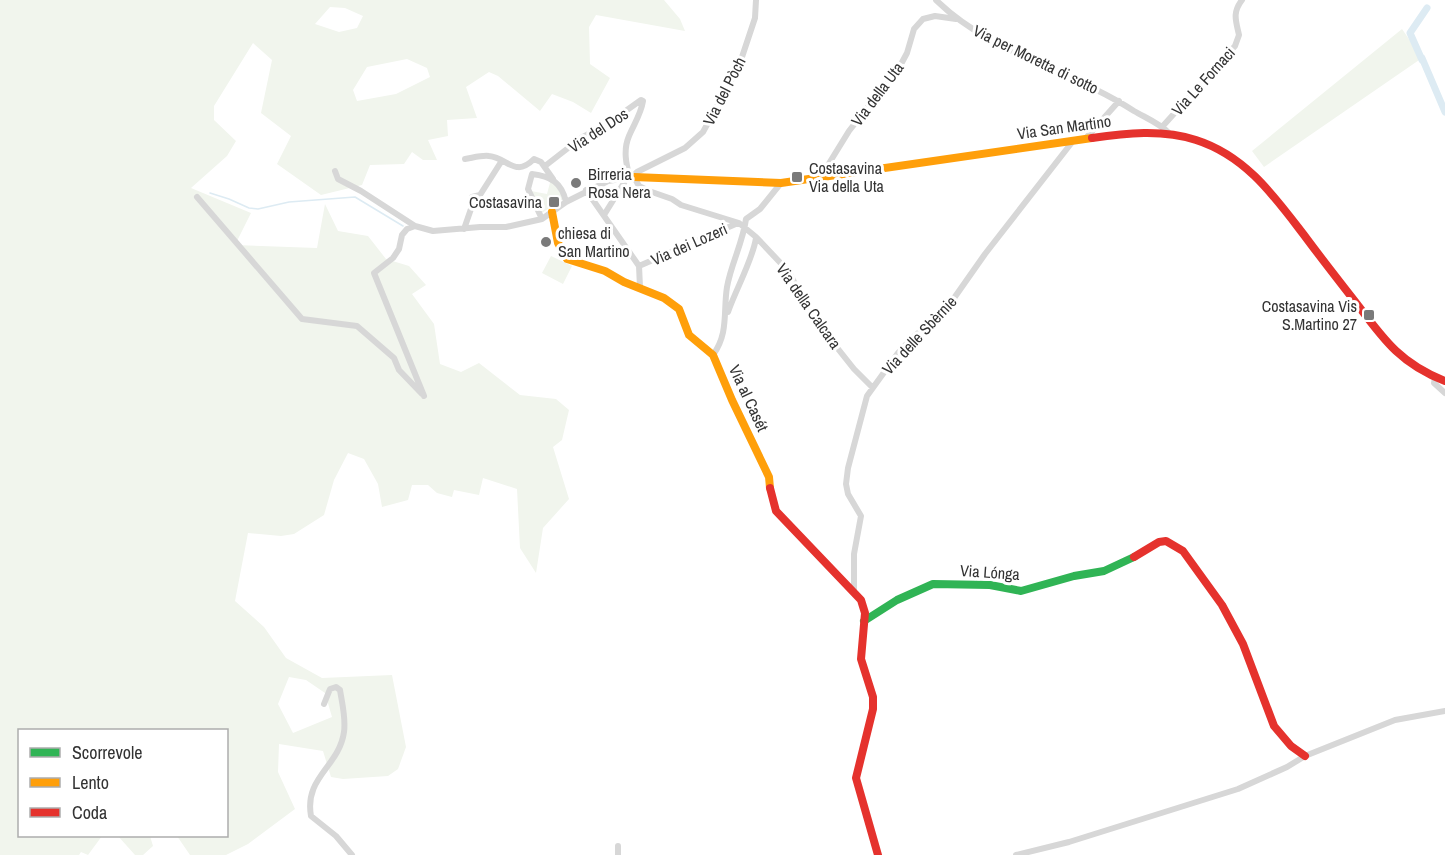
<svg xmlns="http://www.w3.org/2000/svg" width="1445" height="855" viewBox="0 0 1445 855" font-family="'Archivo Narrow',sans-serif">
	<rect width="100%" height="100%" fill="#fff"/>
	<path fill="#f1f5ed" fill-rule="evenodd" d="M0,0H664L680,19L685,31L596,15L589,27L590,64L610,78L591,113L573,102L552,94L540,111L498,76L489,72L466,87L477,118L447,120L448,136L428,140L437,160H423L412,152L404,164L370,165L362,185L321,195L277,164L291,136L261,113L272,60L253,43L214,106V120L236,141L227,156L191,188L251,213L235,245L317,248L325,204L338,231L368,236L386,259L409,266L426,285L412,294L434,324L440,364L461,372L479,363L520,395L556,399L569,410L562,440L553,447L569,499L543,528L536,573L520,548L517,489L483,478L479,495L454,490L452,497L437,493L428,485H412L408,500L382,507L378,484L364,459L348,453L334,480L324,515L294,534L281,536L248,533L235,601L264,627L286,658L322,678L392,675L406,747L398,769L388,776L343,779L331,777L323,751L279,744L278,772L295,809L248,844L226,855H190L177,836H226V730H20V836H102L88,855L81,852L79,855H0ZM330,7L345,8L363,16L357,28L339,32L315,24ZM407,59L427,68L430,77L396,94L357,101L353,90L367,67ZM289,677L306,680L325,693L332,717L293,733L278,704Z
		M1402,29L1422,58L1264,167L1252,151Z
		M551,179L565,198L540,214L531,191L547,194Z
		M551,256L572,266L563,284L542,273Z
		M118,836H150L153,846L143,855H135Z"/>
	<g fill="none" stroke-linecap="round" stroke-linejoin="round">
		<path stroke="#ddebf3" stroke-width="1.5" d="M210,193L229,199L249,208L258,209L289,202L355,197L403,226"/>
		<path stroke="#ddebf3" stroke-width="7" d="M1422,58L1445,112
			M1422,60L1410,33L1427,8"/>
		<path stroke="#d7d7d7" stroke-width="6" d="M936,0C991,54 1071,70 1134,111C1146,118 1159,123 1169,133
			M1162,127L1235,46L1239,35C1236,21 1232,13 1242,0
			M1086,138L1119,101
			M465,159C472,158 482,155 489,156C508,158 515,178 534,159L541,162L553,179
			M545,166L581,138L606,125L641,100L643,101C641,114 634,124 629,136C623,150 626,164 630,178L637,172L685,148L703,132L739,66L755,18L756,0
			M335,171L338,179L361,191L415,226
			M820,178L849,131L900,66L907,53L914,29L923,19L935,16L956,19
			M586,190L639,266L640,287
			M197,197L302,319L357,326L394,358L399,370L422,394
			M604,215L627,178
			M542,219L528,189L532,174C551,176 562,183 566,202
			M464,229L472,206V197L480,195L501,162
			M639,266L738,223
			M728,312C736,289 753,259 756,238
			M713,355C729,333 723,312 727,287C731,264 743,242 746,219L760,209L781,183
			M1435,378L1434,383L1445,393
			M424,396L374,273L393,258L399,249L402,235L407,229L415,226L433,231L480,227H506L542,219L566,202L608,181L634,177L639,186L649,191L672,199L681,205L739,223L756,237L789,272L808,309L823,330L854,369L872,387
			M854,592V554L861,516L848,494L846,484L848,468L867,396L898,353L912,338L938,317L952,301L985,254L1073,141
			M324,704L330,689L336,687L340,690C342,703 346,718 344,732C339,767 304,777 311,816L336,836L352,855
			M618,846V855
			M1016,855L1069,842L1238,789L1287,767L1305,756L1395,720L1445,711"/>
		<path stroke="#30b455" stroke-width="8" d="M864,621L897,600L933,584L990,585L1021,591L1074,576L1104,571L1134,557"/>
		<path stroke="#ff9f0a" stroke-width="8" d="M634,177L781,183L1092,138
			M552,212L558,243L567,259L605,271L624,282L664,298L679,309L689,335L713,355L732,400L769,477L770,488"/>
		<path stroke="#e5322d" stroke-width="8" d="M1092,138C1125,133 1163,129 1196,140C1246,156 1274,196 1304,235C1321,258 1339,281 1357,304C1384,340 1401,364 1445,381
			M770,488L776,511L861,600L865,613L861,659L873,697V709L856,778L878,855
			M1134,557L1159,542L1166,541L1183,551L1222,605L1243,644L1274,726L1291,746L1305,756"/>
	</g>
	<g fill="#7a7a7a" stroke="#fff" stroke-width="2">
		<rect x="791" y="171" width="12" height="12" rx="3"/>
		<circle cx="576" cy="183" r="6"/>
		<rect x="548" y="196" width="12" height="12" rx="3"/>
		<circle cx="546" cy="242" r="6"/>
		<rect x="1363" y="309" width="12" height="12" rx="3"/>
	</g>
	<g text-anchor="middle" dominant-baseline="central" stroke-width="6" stroke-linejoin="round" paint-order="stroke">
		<g font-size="16" fill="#333" stroke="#fff">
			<text transform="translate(1036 59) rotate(26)">Via per Moretta di sotto</text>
			<text transform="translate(1203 81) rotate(-48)">Via Le Fornaci</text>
			<text transform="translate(724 91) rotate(-63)">Via del Pòch</text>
			<text transform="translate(877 94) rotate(-53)">Via della Uta</text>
			<text transform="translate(1064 127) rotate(-8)">Via San Martino</text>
			<text transform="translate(598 130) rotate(-33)">Via del Dos</text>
			<text transform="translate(689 244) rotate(-24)">Via dei Lozeri</text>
			<text transform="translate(809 306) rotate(55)">Via della Calcara</text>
			<text transform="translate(919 335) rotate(-47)">Via delle Sbèrnie</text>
			<text transform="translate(749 398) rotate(65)">Via al Casét</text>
			<text transform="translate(990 572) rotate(4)">Via Lónga</text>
		</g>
		<g font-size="16" fill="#333" stroke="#fff" text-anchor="start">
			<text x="809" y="168">Costasavina<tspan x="809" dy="18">Via della Uta</tspan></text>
			<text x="588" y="174">Birreria<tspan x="588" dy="18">Rosa Nera</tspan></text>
			<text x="542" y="202" text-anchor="end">Costasavina</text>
			<text x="558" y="233">chiesa di<tspan x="558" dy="18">San Martino</tspan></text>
			<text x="1357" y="306" text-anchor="end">Costasavina Vis<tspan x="1357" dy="18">S.Martino 27</tspan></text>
		</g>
	</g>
	<rect x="18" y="729" width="210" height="108" fill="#ffffff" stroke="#adadad" stroke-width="1.5"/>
	<rect x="30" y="748" width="30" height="9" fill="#30b455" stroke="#adadad" stroke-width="1.5"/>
	<text x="72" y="759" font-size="18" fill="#333333">Scorrevole</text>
	<rect x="30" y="778" width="30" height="9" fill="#ff9f0a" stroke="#adadad" stroke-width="1.5"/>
	<text x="72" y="789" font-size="18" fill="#333333">Lento</text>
	<rect x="30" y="808" width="30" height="9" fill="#e5322d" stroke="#adadad" stroke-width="1.5"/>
	<text x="72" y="819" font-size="18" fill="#333333">Coda</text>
</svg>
